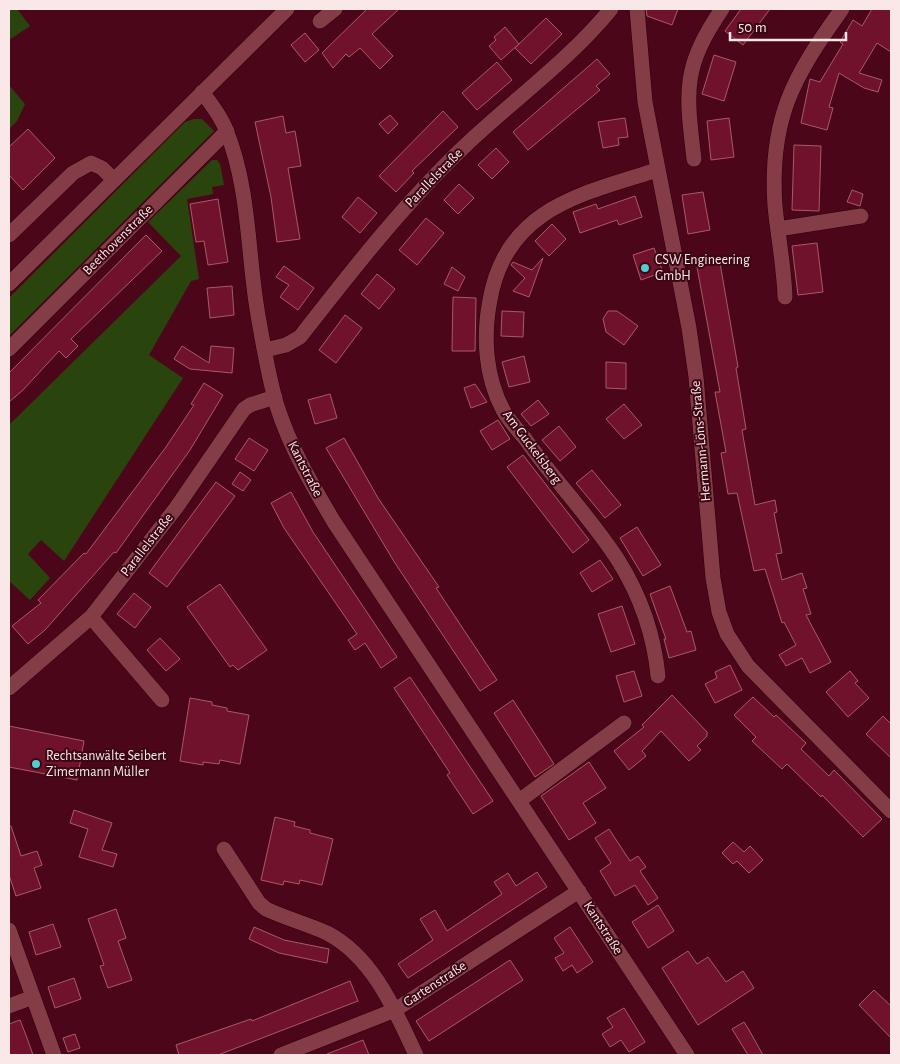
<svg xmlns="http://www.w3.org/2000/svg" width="900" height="1064" viewBox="0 0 900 1064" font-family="'Alegreya Sans',sans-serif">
	<rect width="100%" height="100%" fill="#4c061a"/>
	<path fill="#2a440e" d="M9,9H17L30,26L9,40Z
		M9,85L25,104L17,121L9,129Z
		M194,119H202L214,131L9,336V298L185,122Z
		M212,160H217L220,164L224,185L212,187L213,194L187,199L199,279L191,281L149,355L183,378L64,561L41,540L28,554L50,578L30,600L9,581V425L181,256L148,222Z"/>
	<path fill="#70122b" stroke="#a75b66" d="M367,9H399L372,34L393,56L380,69L360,48L349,57L346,54L333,68L322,53Z
		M646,9H678L672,25L647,16Z
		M741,9H770L743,45L725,31Z
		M872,9H891V52L877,43L859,73L882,80L878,92L864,88L839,73L829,107L833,108L827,130L801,123L810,79L820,82L843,44L840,42L853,20L862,26Z
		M546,18L562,34L531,64L515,48L519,44L501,60L489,46L496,40L494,37L505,27L519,44Z
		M305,33L319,50L305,62L291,45Z
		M714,55L736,62L724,101L702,94Z
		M597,59L610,74L596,86L600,90L528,150L513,132Z
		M497,62L512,80L477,110L462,93Z
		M443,111L458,127L412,171L414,173L396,192L379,176Z
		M390,115L398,124L388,134L379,124Z
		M283,116L286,133L295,131L301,166L288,168L300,239L277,242L271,197L255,122Z
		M625,118L628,137L618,138L619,145L603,148L598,122Z
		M729,118L734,157L711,160L707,121Z
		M28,129L55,158L23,190L9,175V147Z
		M794,145L821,146L819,211L792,210Z
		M496,148L509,162L492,179L478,165Z
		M459,184L474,198L458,214L444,200Z
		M852,190L863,194L860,206L847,202Z
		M703,192L710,230L688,234L682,195Z
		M635,196L642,217L619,225L617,220L580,233L573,212L596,204L598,209Z
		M358,197L377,213L360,233L342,217Z
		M218,199L228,262L208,265L204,241L196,242L190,204Z
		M426,218L444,233L417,265L399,250Z
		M552,224L566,239L549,256L535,241Z
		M146,235L162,251L71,339L78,346L66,358L59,351L23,390L9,402V373Z
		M817,243L823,292L798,295L792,246Z
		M654,248L663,272L641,280L633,255Z
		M543,258L529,297L513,291L525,278L511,265L513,262L532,270Z
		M720,263L738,367L736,368L746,429L742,430L755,505L775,500L777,512L774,513L782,553L776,554L782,580L802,573L807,588L803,589L811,614L806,615L831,662L810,673L802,658L786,666L779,655L796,645L784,622L782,623L765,569L754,571L737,493L728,494L721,453L726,452L715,392H720L697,267Z
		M284,266L314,288L298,310L280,297L289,285L276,277Z
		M452,267L465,277L458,291L444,284Z
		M377,274L395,289L379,309L361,294Z
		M232,286L234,315L210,318L207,288Z
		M453,297L476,298L475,351H452Z
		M502,311L524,312L523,337L501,336Z
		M608,311H617L638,326L624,345L606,332L603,319Z
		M345,315L362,328L336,363L319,350Z
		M182,346L209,363L211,346L234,348L232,373L190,369L174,359Z
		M524,356L530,382L509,387L502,362Z
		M606,362L626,363V389L606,388Z
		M204,383L223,395L190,450L116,553L114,552L45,630L28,644L12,626L41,603L38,600L84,553L86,554L166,447L194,405L191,404Z
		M475,384L487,402L471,408L464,388Z
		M330,394L337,418L315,424L308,400Z
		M538,400L549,414L531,426L521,414Z
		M624,404L642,425L624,439L606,419Z
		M498,420L510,439L492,450L480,431Z
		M559,426L576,447L560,461L542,440Z
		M249,438L268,450L254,471L235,459Z
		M344,438L378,498L439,587L436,588L497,680L480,691L395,563L326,448Z
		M523,455L589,540L573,553L507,467Z
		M592,470L621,505L605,518L576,483Z
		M240,472L251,480L243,491L232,484Z
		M216,482L235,496L167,587L149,573Z
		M291,492L313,532L397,657L381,668L365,643L355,650L348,640L357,634L284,528L271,503Z
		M637,527L661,565L643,576L620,538Z
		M600,560L613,579L592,592L580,573Z
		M220,584L267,650L238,670L233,665L230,667L187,607Z
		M670,586L687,632L691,631L696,650L669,658L664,639H666L650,594Z
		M134,593L151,607L135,628L117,614Z
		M622,606L635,644L611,652L598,614Z
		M160,638L180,659L166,671L147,650Z
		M730,665L742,690L715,703L705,684L717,678L715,672Z
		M634,671L642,696L624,702L616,676Z
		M850,671L858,681L855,683L869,698L848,717L826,692Z
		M410,677L493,801L473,814L447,775L450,773L394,688Z
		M672,695L707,732V736L697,746L701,750L689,761L661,731L642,751L646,756L629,770L614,751L644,727L642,725Z
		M753,697L774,717L776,715L806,743L801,749L829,776L834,770L882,819L863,837L822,795L821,797L787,764L782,769L752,741L756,737L734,715Z
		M190,698L212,702V705L227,708V711L249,715L240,764L220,760L219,764L203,762V765L180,761Z
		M513,700L554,764L535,777L494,713Z
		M883,716L891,724V758L866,734Z
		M9,726L84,741L77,780L9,767Z
		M589,762L606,788L583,803L596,823L569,840L541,796Z
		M74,810L112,823L102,850L117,854L113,867L79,857L88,829L70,823Z
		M275,817L295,822L294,826L310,830V833L333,839L322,885L300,880L299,884L284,881L283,885L261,880Z
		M9,826H11L21,856L37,851L42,865L34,868L41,888L16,896L9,875Z
		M609,829L630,861L638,856L646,867L640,871L658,898L648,905L635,885L615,896L600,871L611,863L595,838Z
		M733,842L744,852L750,846L763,860L749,873L737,861L733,864L722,853Z
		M537,872L547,887L408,978L398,964L433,940L420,919L435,910L447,931L502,894L494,882L508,873L516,886Z
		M658,905L674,931L648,948L632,922Z
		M116,909L126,938L118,941L132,980L108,988L100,966L104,965L88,919Z
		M53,924L61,947L36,955L29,932Z
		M254,927L284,940L329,949L327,963L279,953L249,939Z
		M570,927L593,962L577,973L572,965L563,971L555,958L564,953L554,938Z
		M688,951L697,964L708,957L726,982L743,971L754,988L698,1025L662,968Z
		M510,960L523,980L429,1041L416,1021Z
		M74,978L81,999L55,1008L48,987Z
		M350,981L358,1001L218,1055H179L176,1045L251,1019L252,1021Z
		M874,990L891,1006V1038L859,1005Z
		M624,1008L645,1042L629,1052L621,1040L610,1047L602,1034L613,1027L607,1018Z
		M20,1020L27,1038L33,1055H9V1024Z
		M744,1022L749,1030L763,1055H748L732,1029Z
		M75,1034L80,1048L68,1052L63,1038Z
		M363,1040L369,1055H327V1054Z"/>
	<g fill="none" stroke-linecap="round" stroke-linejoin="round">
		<g stroke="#290007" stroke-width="16">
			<path id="street" d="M637,9L645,102L689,328L696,377L713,578L719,612L727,634L748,666L891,811
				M320,21L335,9
				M202,92C211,104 221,116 226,130C251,191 247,258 259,321C264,349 269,379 277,406C290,447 312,485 334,522L687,1055
				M694,159C686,91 682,68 722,9
				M657,170C582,194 506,208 490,300C483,336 485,376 503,410C509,421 518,430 526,440C555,481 591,518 618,560C640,595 654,635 658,676
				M778,229L861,216
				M9,235L73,173L91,163L102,168L114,180
				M785,297C784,266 778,237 775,206C769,119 793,77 842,9
				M9,349L227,131
				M265,350L286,345L300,337C353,269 406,201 469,142C516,98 570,59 611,9
				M91,617L162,700
				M9,688L91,617L176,508L244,409L250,405L275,397
				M519,801L624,723
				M224,849L259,903L266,909C285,918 307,924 327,933C373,957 395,1010 416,1055
				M9,930L54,1055
				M9,1006L33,997
				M281,1055L395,1010L579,891"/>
		</g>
		<g stroke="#290007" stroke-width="16">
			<path id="secondary" d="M9,284L287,9"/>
		</g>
		<use href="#street" stroke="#843c47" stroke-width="15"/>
		<use href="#secondary" stroke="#843c47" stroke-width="15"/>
	</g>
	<g fill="#53cdc9" stroke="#3b0713" stroke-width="2">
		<circle cx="645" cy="268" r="5"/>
		<circle cx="36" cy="764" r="5"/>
	</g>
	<g text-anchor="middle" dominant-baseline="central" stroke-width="4" stroke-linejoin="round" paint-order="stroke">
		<g font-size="14" fill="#fae8e9" stroke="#3b0713">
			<text transform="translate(434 178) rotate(-46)">Parallelstraße</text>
			<text transform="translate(118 240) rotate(-45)">Beethovenstraße</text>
			<text transform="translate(701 441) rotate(-95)">Hermann-Löns-Straße</text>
			<text transform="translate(532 447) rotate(53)">Am Guckelsberg</text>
			<text transform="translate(305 469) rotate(63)">Kantstraße</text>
			<text transform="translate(147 545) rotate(-52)">Parallelstraße</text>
			<text transform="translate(603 928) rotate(57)">Kantstraße</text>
			<text transform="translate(435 984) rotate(-33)">Gartenstraße</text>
		</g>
		<g font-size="14" fill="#fae8e9" stroke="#3b0713" text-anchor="start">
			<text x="655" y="260">CSW Engineering<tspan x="655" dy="16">GmbH</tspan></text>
			<text x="46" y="756">Rechtsanwälte Seibert<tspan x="46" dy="16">Zimermann Müller</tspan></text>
		</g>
	</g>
	<rect width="900" height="1064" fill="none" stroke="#fae8e9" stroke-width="20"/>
	<path d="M730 32v8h116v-8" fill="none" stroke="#fae8e9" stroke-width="2.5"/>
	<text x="738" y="32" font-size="15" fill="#fae8e9" stroke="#3b0713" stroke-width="4" paint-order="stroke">50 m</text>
</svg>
